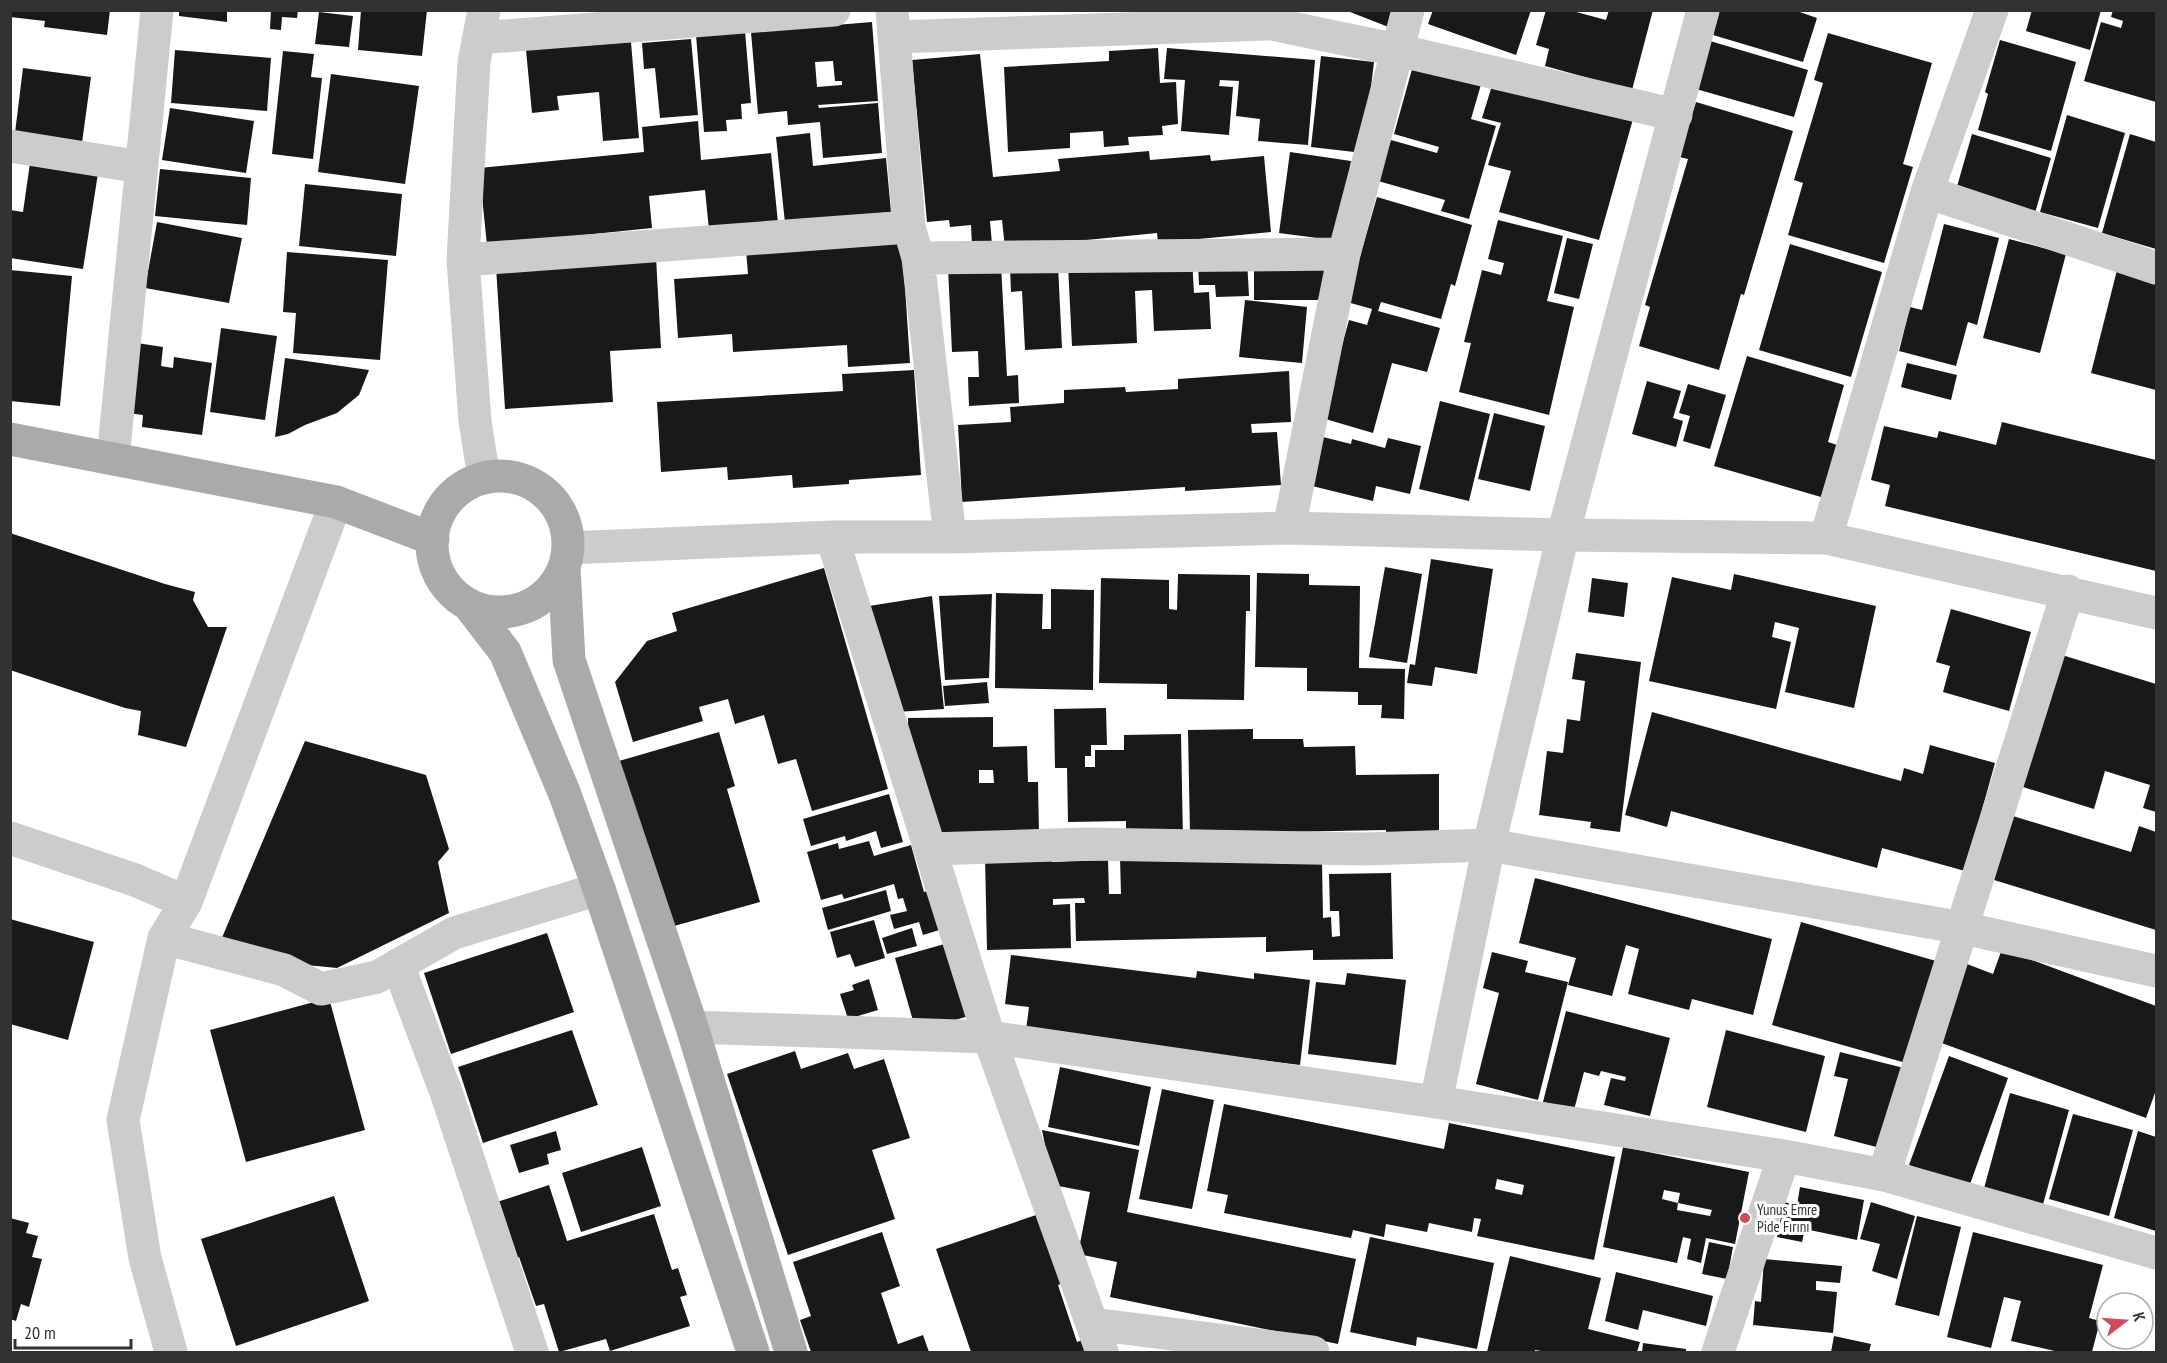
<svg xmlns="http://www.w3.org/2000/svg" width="2167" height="1363" viewBox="0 0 2167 1363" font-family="'PT Sans Narrow',sans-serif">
	<rect width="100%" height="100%" fill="#fff"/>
	<path fill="#191919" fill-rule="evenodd" d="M11,10H110L107,35L44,27L45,21L10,17Z
		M179,10H227V22L179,16Z
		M271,10H298L297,18L282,17L281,30L270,29Z
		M361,10H427L422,56L358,50Z
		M1345,10H1397L1391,28Z
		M1433,10H1531L1516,55L1428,24Z
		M1546,10H1569L1606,20L1609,10H1653L1632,90L1545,66L1549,49L1536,45Z
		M1720,10H1794L1817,18L1803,62L1713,35Z
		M2032,10H2101L2090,50L2026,31Z
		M2113,10H2156V102L2084,81L2101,22L2121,28L2123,21L2111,17Z
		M319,12L353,16L349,47L315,44Z
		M872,22L878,101L818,105L819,108L878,103L882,153L823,158L820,122L788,125L787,111L758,114L751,32ZM833,61L835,81H842V85L817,87L815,62Z
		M745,31L751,103L741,104L742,119L726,120L727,131L704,132L696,35Z
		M1828,33L1932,63L1903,164L1913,167L1884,263L1788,235L1803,183L1794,180L1823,83L1814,80Z
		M691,39L698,115L660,118L655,68L644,69L642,43Z
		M2000,40L2076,62L2051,151L1978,130L1988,94L1985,92Z
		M1710,41L1808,70L1794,117L1696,89Z
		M631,42L639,138L603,141L599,92L557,96L559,110L532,113L526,50Z
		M1158,48L1160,83L1176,82L1178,124L1162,126L1163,135L1128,137L1129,145L1104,147L1103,131L1070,133V148L1008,152L1004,67L1109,61V51Z
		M1167,48L1315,60L1308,145L1258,141L1260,119L1236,116L1239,81L1220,80L1219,86L1233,87L1229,135L1181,131L1185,80L1164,79Z
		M175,50L271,58L267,111L171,103Z
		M283,51L314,54L311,77L322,78L313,159L272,154Z
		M980,54L993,177L1060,171L1058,159L1149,151L1150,160L1210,155L1211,161L1264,156L1271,232L1158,243L1157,233L1005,248L1002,220L990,221L992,244L972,246L971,225L950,227L949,220L927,222L912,60Z
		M1321,56L1374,62L1363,153L1311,147Z
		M1414,62L1482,81L1471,119L1496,126L1469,219L1441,211L1445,200L1378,181L1391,140L1437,153L1439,147L1394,134Z
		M23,68L91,77L81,150L14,141Z
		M331,74L419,86L405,184L318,172Z
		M1494,79L1633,119L1599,240L1499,212L1511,171L1488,165L1501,123L1482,118Z
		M1696,102L1793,131L1744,295L1741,294L1719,370L1639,346L1650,307L1645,305L1688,159L1679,157Z
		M170,108L254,121L246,173L162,160Z
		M2067,115L2125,133L2098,228L2040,212Z
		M698,121L701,160L771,153L778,223L709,230L705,190L649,196L652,228L487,245L479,168L644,152L642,127Z
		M810,133L813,166L886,158L891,212L785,223L776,137Z
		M1972,134L2051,158L2035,213L1956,190Z
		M2130,134L2156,142V249L2102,233Z
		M1290,152L1351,161L1340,241L1279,233Z
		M31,156L99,167L83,269L10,258V210L23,212Z
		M160,169L251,178L247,225L155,216Z
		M305,184L402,194L396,256L299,246Z
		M1377,197L1472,225L1455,286L1451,284L1441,319L1381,302L1378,311L1440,328L1427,372L1392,363L1373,433L1322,418L1349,320L1367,325L1372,309L1347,302Z
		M1498,220L1563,236L1547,301L1574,307L1549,415L1459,392L1471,343L1464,342L1482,270L1501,275L1504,263L1488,259Z
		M157,222L242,238L229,303L145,288Z
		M1944,224L1999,238L1977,325L1968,322L1956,366L1899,351L1910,307L1922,310Z
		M1567,238L1593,244L1579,299L1554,293Z
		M2009,239L2066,254L2040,353L1983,338Z
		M902,241L910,363L848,367L847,345L733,352L732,334L678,338L674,279L748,274L746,250Z
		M1790,244L1882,272L1851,377L1759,350Z
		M287,252L388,260L380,360L293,353L296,313L283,312Z
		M656,257L661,348L610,351L613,402L505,409L496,267Z
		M1192,259L1194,293L1209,292L1211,329L1154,331L1152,290L1135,291L1137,343L1072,346L1068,265Z
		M1247,260L1249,296L1216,297L1215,285H1199L1198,263Z
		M1254,260H1326V300H1254Z
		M1001,265L1007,376L1018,375L1019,403L969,406L968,377H979L978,351L952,352L948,268Z
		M1058,265L1062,348L1025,350L1022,291L1011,292L1010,267Z
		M10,270L72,276L60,406L10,401Z
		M2117,270L2156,280V390L2091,373Z
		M1245,300L1307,307L1302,363L1239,357Z
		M221,328L277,336L265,420L210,412Z
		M137,343L163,347L161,366L173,368L174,357L212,363L202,435L142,427L143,415L128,413Z
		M1747,356L1844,385L1828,442L1837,445L1821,497L1714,466Z
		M285,358L369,370L359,395L337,413L305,425L288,434L275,437Z
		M1907,363L1957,375L1951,400L1901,387Z
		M914,370L921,475L849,480V484L793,488L792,475L728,480L727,467L661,472L657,402L843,391L842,374Z
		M1289,371L1291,422L1251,424L1252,433L1277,432L1281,485L1185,491V487L962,502L958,425L1011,422L1010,407L1064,403V390L1125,387L1126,392L1178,389V379Z
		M1647,381L1681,391L1673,418L1683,421L1676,447L1632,434Z
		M1688,384L1726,395L1710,449L1683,441L1690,416L1679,413Z
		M1440,401L1490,414L1469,501L1419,489Z
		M1494,413L1545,426L1530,491L1478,479Z
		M2002,422L2156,460V571L1885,506L1890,485L1871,480L1884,426L1937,438L1939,431L1996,445Z
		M1315,435L1351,444L1352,439L1385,448L1388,438L1421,446L1410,494L1376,486L1373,501L1304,484Z
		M10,533L165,584L195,592L193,600L208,627H227L186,747L138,735L141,711L125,708L10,670Z
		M1431,559L1493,569L1477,674L1435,667L1432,686L1407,683L1410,664L1415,665Z
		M1385,567L1422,574L1407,663L1369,657Z
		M824,568L888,789L812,811L796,759L778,764L764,715L735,724L728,699L699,707L703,721L633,742L615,682L647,641L677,631L672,613Z
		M1257,573L1309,574V585L1360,586L1359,668L1405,669L1404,719L1381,718L1382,705H1358V692L1307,691V668L1255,667Z
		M1178,574L1250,575V611H1246L1244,700L1167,699V684L1099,683L1101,578L1169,580V609L1177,610Z
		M1734,574L1876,606L1854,708L1785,692L1799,628L1775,622L1772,637L1791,642L1776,709L1649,681L1672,577L1731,590Z
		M1592,578L1628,583L1624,617L1588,612Z
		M1051,589L1094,590L1093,690L995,688L996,593L1043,594L1042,629H1051Z
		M992,594L989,678L945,680L939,596Z
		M932,596L944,709L896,712L869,606Z
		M1951,609L2031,632L2009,711L1943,692L1950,666L1936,662Z
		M1576,653L1641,662L1620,832L1590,828L1591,822L1539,815L1547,751L1563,753L1567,719L1580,721L1585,681L1572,679Z
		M2062,655L2156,684V812L2143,808L2150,785L2105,771L2094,809L2023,787Z
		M987,682L989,703L945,706L943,686Z
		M1106,708L1107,745H1091V756H1085V767H1095V750H1124V735L1181,734L1183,840L1126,841V821L1068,822L1067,768H1055L1054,709Z
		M1652,712L1901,781L1904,768L1923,774L1930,745L1995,763L1965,871L1882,848L1877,868L1671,811L1667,827L1625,815Z
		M993,717V747L1027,746L1028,782H1038L1039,835L931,837L908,771V718ZM979,770H993L994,783H979Z
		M1253,729V739H1303L1304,747L1355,746L1356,775L1439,774V840L1386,841V830L1190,834L1188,730Z
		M719,732L735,786L727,789L760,902L667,928L619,761Z
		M305,741L426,775L449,849L438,862L449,913L337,968L306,965L221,940Z
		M889,794L903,842L881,848L876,831L846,841L845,836L811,846L803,819Z
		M2013,816L2131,852L2139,826L2156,832V930L1994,880Z
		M869,841L874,856L911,845L924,892L937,888L949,927L923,935L919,922L894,929L890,915L907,911L903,898L898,899L894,884L844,899L842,894L821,900L807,852L838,843L839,849Z
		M1053,856L1052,862L1108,860L1109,894H1121L1120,858L1322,860L1323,918L1331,917L1332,937L1340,936L1339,911H1330L1329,874L1391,873L1393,959L1313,960V950L1266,952V937L1076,941L1075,903H1085L1084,898L1053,899V905L1070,904L1071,948L987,950L985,857Z
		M1535,878L1772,939L1753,1015L1692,999L1689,1010L1628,994L1639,949L1626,945L1612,996L1568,985L1576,958L1519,943Z
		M886,890L891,911L828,930L822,908Z
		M10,919L94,942L68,1040L10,1024Z
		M874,920L885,958L855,967L850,954L837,958L830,932Z
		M1801,922L1936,961L1906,1063L1772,1025Z
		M912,928L917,946L887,954L882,938Z
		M547,933L574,1012L451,1054L424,973Z
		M948,943L969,1016L916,1031L895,958Z
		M2002,949L2156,1006V1090L2146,1118L1939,1042L1967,964L1993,974Z
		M1492,952L1528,961L1525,972L1568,982L1538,1100L1476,1084L1499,993L1483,988Z
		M1011,955L1196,978L1197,971L1254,979V973L1310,980L1300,1065L1026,1030L1029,1007L1005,1004Z
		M1347,973L1406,980L1396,1065L1308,1054L1316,982L1345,985Z
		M869,979L878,1010L848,1019L840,994L854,990L852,985Z
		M329,998L365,1130L246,1162L210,1030Z
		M1566,1011L1670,1038L1650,1116L1604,1105L1611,1078L1625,1081L1626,1077L1601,1071L1599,1076L1584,1072L1574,1110L1543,1102Z
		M572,1030L598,1105L483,1143L458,1067Z
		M1726,1030L1825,1056L1806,1132L1707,1107Z
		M795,1051L801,1069L848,1053L854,1069L884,1059L910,1138L872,1150L895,1219L788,1255L727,1074Z
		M1840,1052L1908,1069L1888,1150L1834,1136L1848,1079L1834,1076Z
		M1949,1056L2008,1078L1969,1187L1909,1165Z
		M1060,1067L1151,1087L1139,1146L1048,1127Z
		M1162,1089L1214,1100L1192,1209L1139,1199Z
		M2010,1093L2069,1110L2042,1208L1983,1192Z
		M1224,1104L1444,1149L1449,1123L1615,1157L1594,1260L1477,1236L1481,1219L1474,1218L1472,1232L1429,1223L1427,1232L1386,1224L1384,1237L1353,1230L1351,1238L1224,1213L1228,1195L1207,1191ZM1497,1179L1524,1185L1522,1195L1495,1189Z
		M2073,1114L2133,1130L2109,1216L2049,1199Z
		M1042,1130L1139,1150L1127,1212L1356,1259L1338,1344L1110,1297L1117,1262L1078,1254L1090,1192L1053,1185Z
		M556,1131L561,1150L547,1154L549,1164L519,1173L510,1145Z
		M2138,1131L2156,1137V1231L2114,1218Z
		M642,1147L661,1206L581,1232L562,1173Z
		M1623,1147L1749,1172L1735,1244L1706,1238L1701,1263L1687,1259L1691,1239L1683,1237L1677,1263L1603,1247ZM1664,1190L1680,1193L1678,1203L1712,1210L1710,1216L1677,1210L1678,1203L1662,1199Z
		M549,1185L567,1241L654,1214L672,1270L678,1268L687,1295L680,1297L690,1326L610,1351L606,1339L559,1352L544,1304L536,1306L519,1257L506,1261L488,1205Z
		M1800,1187L1864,1200L1857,1240L1805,1229L1802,1242L1777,1237L1784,1202L1797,1205Z
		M334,1196L369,1301L236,1346L201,1239Z
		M1871,1202L1915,1216L1897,1279L1872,1271L1880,1244L1860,1239Z
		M1045,1212L1068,1281L1058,1285L1077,1342L1085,1339L1090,1352H971L936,1249Z
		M1917,1216L1961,1227L1939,1316L1895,1305Z
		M10,1218L29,1223L26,1233L38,1236L32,1257L42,1259L29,1307L21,1304L16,1321L10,1319Z
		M882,1232L900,1286L881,1293L898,1344L923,1335L929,1352H811L800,1320L811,1316L793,1262Z
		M1973,1232L2103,1265L2089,1318L2100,1321L2092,1352H2059L2011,1341L2021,1301L2004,1297L1991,1348L1947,1337Z
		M1370,1237L1494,1263L1477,1349L1417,1337L1416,1346L1350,1332Z
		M1709,1242L1733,1247L1727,1279L1702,1274Z
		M1510,1256L1601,1278L1588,1329L1640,1342L1637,1352H1547L1535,1350V1352H1487Z
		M1764,1259L1842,1266L1840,1283L1816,1281V1290L1837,1292L1833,1333L1753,1325L1755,1301L1761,1302Z
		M1616,1272L1713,1296L1706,1326L1643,1310L1638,1330L1605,1321Z
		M1834,1336L1871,1344L1869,1352H1831Z
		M1643,1343L1686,1349V1352H1642Z"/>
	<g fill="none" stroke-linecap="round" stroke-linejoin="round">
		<path stroke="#ccc" stroke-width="33" d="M484,10L474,62L463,260L475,421L484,478
			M892,10L909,227L918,258L950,537
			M1239,10L1272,24L1397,50L1676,115
			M894,37L1267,24
			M479,38L834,10
			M10,146L141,167
			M1927,192L2156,268
			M918,258L1344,254
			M463,260L909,227
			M113,459L157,10
			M1289,528L1344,254L1408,10
			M832,537L989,1037L1102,1352
			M1826,538L1927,192L1992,10
			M568,548L832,537H950L1289,528L1563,535L1826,538L2156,613
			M10,838L135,880L186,902
			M930,849L1087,844L1365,849L1489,845L1963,928L2156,971
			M164,938L284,970L321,989L377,977L454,933L599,889
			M398,965L447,1095L532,1352
			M692,1027L989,1037L1436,1102L1784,1156L1884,1175L2156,1253
			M1436,1102L1489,845L1563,535L1703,10
			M1884,1175L2068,591
			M1093,1324L1313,1352
			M171,1352L145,1258L123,1120L164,938L186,902L336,502
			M1718,1352L1784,1156"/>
		<path stroke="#aaa" stroke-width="33" d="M10,439L336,502L433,539
			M432 544a68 68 0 1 1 136 0a68 68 0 1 1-136 0Z
			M564,568L569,660L692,1027L791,1352
			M468,604L505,652L564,792L599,889L753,1352"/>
	</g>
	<circle fill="#d14c5b" stroke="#fff" stroke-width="2" cx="1745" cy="1218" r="6"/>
	<g text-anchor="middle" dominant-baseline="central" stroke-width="6" stroke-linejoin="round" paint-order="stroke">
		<g font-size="15" fill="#323232" stroke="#fff" text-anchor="start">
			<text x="1757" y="1209">Yunus Emre<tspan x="1757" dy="17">Pide Fırını</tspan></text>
		</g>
	</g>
	<rect width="2167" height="1363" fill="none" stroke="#323232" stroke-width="24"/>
	<g transform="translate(2125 1321) rotate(73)"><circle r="28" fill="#ffffff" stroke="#adadad" stroke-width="1.5"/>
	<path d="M0-4.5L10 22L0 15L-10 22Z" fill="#d14c5b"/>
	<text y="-9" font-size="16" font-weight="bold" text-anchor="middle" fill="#323232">K</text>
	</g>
	<path d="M15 1339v9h116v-9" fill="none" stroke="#323232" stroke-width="3"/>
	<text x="24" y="1339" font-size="18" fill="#323232" stroke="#ffffff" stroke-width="4.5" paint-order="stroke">20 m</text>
</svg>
